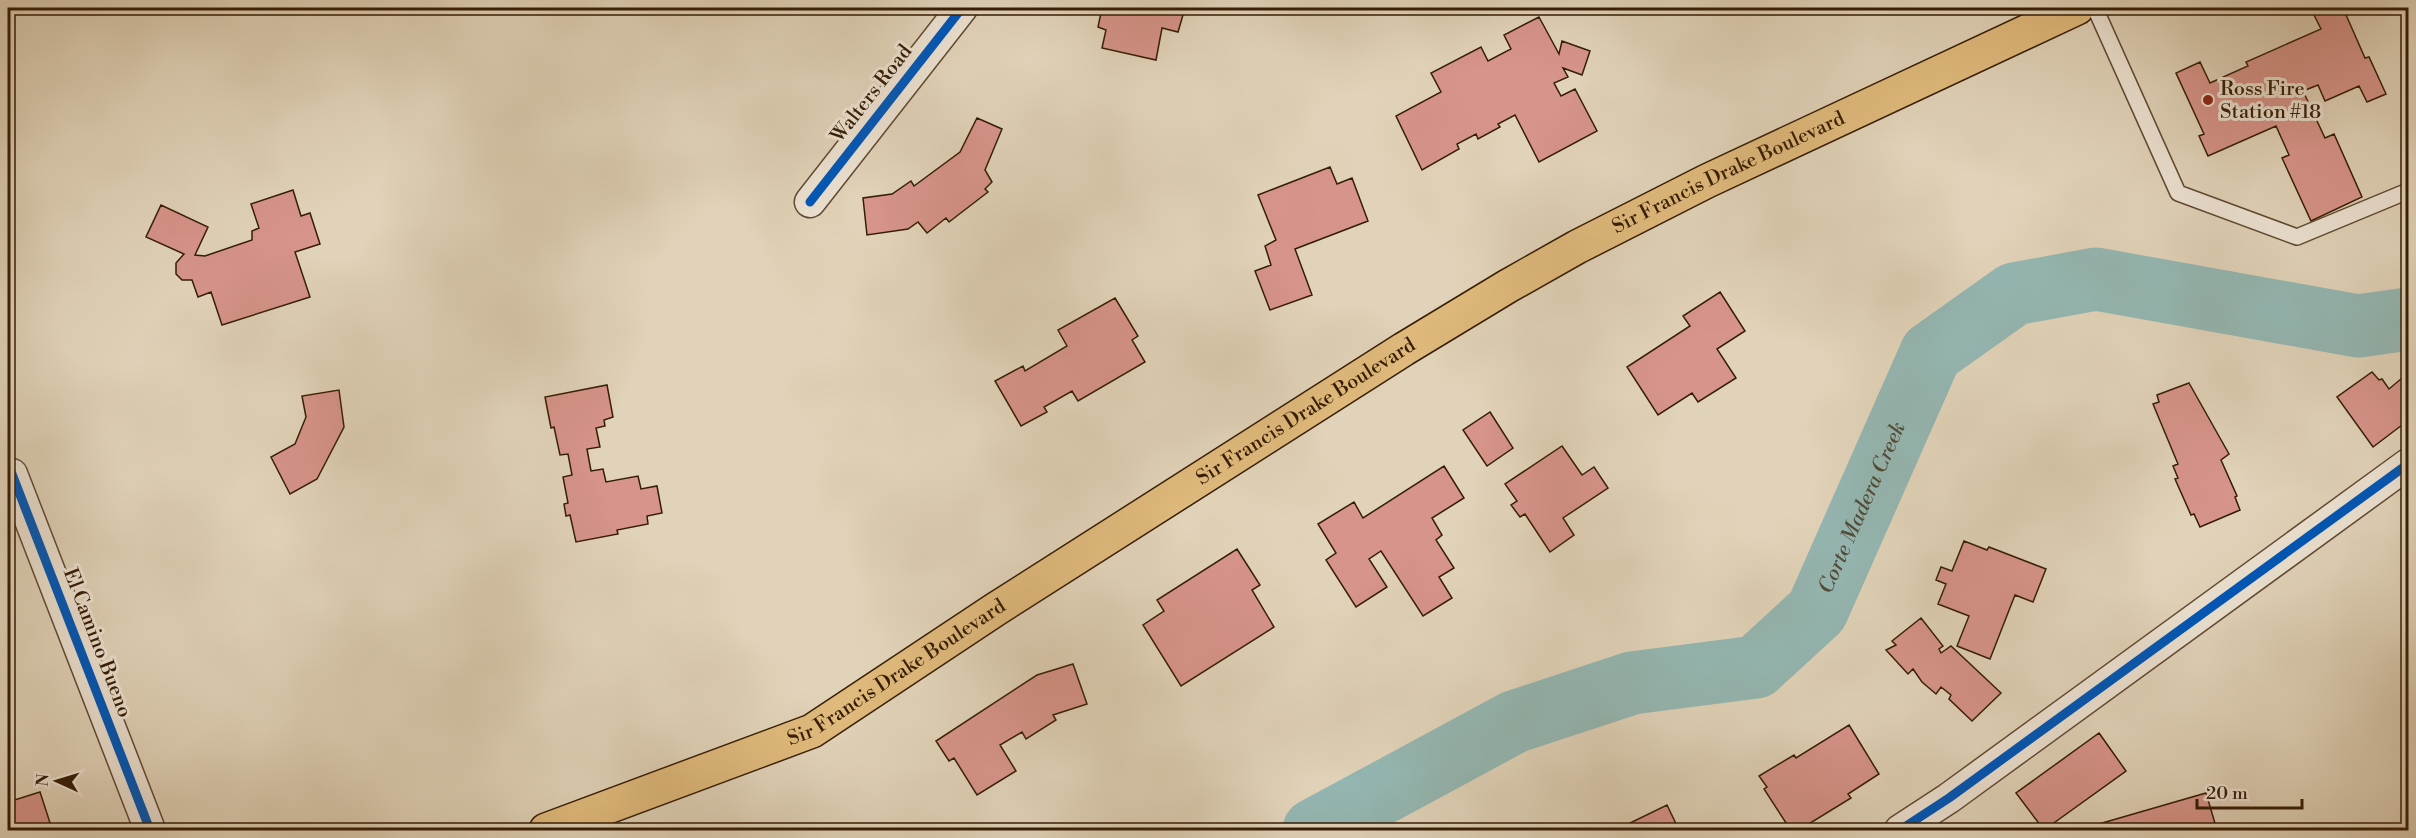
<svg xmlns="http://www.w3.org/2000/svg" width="2416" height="838" viewBox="0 0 2416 838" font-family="'Libre Bodoni',serif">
	<rect width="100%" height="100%" fill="#e1d3b9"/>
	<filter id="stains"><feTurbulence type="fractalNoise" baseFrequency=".00333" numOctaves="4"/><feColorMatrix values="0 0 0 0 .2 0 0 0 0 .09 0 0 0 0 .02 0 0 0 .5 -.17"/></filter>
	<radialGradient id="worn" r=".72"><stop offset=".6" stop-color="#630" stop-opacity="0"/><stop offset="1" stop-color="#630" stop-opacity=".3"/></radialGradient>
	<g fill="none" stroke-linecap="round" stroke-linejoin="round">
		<path stroke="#94b7b2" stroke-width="63" id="s1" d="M1314,830L1514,722L1632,683L1756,667L1817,611L1931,353L2014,294L2096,279L2358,326L2408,319"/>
	</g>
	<path fill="#d7948a" stroke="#351d05" stroke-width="1.5" d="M1102,8H1185L1178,32L1162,28L1156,60L1102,48L1106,30L1098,27Z
		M2320,8H2343L2365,58L2369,57L2386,94L2367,102L2359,86L2325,101L2318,85L2303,91L2325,138L2334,134L2362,197L2311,221L2282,158L2289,155L2276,126L2208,156L2199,136L2204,134L2176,73L2200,62L2210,83L2248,66L2246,62L2321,29L2312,11Z
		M1539,17L1559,54L1562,41L1590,51L1582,75L1563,68L1568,77L1554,83L1561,96L1575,89L1597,131L1539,162L1515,115L1498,124L1500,127L1478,139L1476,134L1457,144L1459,149L1422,170L1396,116L1441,92L1431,73L1481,47L1488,61L1511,49L1504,35Z
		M977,118L1002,129L985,170L992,182L985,189L988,192L949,222L946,218L927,233L918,222L908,229L867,235L863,198L892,194L911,181L914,186L960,152Z
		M1330,167L1337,184L1352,178L1368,221L1295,249L1312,295L1270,310L1255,271L1271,265L1265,246L1276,240L1258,195Z
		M293,190L301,216L310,213L320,244L295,252L310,297L222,325L211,292L198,297L192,280H182L176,274V263L184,254L146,237L161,205L208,227L195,255L205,256L252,240V231L259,228L251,204Z
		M1720,292L1745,331L1717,349L1736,378L1698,402L1692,393L1658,415L1627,367L1690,326L1683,316Z
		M1115,298L1138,336L1132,340L1145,362L1078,401L1072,391L1044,407L1047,412L1021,426L995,381L1023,366L1025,371L1067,346L1058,330Z
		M2372,372L2379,380L2382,379L2389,389L2408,373V425L2406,422L2373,447L2337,397Z
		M2189,383L2229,454L2221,460L2237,496L2235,497L2240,510L2200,527L2194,514L2191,515L2175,479L2178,478L2173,466L2178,464L2153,404L2159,402L2157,395Z
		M607,385L613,417L604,420L605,426L596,428L600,447L587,449L591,471L603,469L606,482L638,476L641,489L657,486L662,513L647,516L648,524L617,530L618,534L576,542L570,515L566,516L564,504L568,503L563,477L572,475L568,454L560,455L554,427L551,428L545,397Z
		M339,390L344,427L317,479L290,494L271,457L295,444L306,417L302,396Z
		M1490,412L1513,448L1487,466L1463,430Z
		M1562,446L1582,475L1594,467L1608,488L1563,518L1574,535L1550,552L1525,514L1520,517L1511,505L1517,501L1505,484Z
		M1444,466L1464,498L1432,518L1442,535L1436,540L1454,568L1439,577L1452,598L1423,616L1381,551L1369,559L1387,587L1356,607L1326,560L1336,553L1318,524L1354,502L1363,518Z
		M1964,541L1987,550L1989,547L2046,569L2033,602L2015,595L1990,659L1957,646L1969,616L1938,604L1946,584L1936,580L1941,567L1952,571Z
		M1237,549L1260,585L1252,590L1274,627L1181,686L1143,625L1164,611L1157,600Z
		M1921,618L1943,646L1939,649L1941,653L1951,646L2001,693L1972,721L1949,699L1951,695L1941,687L1936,694L1922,682L1913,669L1908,674L1886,650L1896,645L1892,641Z
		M1073,664L1087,704L1053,715L1056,720L1026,739L1022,732L1000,745L1016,771L977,795L954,758L949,761L936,741L1037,675Z
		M1849,725L1879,774L1848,794L1851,798L1799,830L1790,829L1764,789L1767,787L1759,776L1794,755L1796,758Z
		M2099,733L2126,771L2044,830L2016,793Z
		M40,792L52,829L8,830V802Z
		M2206,793L2217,830H2078Z
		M1667,805L1679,830H1623L1622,827Z"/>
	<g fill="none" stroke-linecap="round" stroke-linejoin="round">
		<g stroke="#604a32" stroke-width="18">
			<path id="service" d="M2095,8L2178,193L2297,237L2408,191"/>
		</g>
		<g stroke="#604a32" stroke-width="33">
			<path id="minor" d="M810,202L962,8
				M8,474H12L150,830
				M1900,830L1949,798L2408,464"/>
		</g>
		<g stroke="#351d05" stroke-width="36">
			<g id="primary">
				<path id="s2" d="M546,830L812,731L996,609L1404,349L1508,286L1577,247L1707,181L2077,8"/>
			</g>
		</g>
		<use href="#service" stroke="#ece2d2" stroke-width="15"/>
		<use href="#minor" stroke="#ece2d2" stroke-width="30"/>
		<use href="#primary" stroke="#e0ba7c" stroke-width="33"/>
		<g stroke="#ece2d2" stroke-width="13">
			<path id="cycleway" d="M810,202L962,8
				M8,474H12L150,830
				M1900,830L1949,798L2408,464"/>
		</g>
		<use href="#cycleway" stroke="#0057b8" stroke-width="9"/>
	</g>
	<circle fill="#8f2418" stroke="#ece2d2" stroke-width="2" cx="2208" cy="100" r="6"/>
	<g text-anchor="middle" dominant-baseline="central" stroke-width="6" stroke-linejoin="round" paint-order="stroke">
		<g font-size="20" fill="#351d05" stroke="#ece2d2" text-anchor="start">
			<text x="2220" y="89">Ross Fire<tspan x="2220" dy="23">Station #18</tspan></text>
		</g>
		<g font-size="20" fill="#351d05" stroke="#ece2d2">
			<text transform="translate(872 94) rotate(-52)">Walters Road</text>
			<text stroke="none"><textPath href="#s2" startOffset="1358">Sir Francis Drake Boulevard</textPath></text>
			<text stroke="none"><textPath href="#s2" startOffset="872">Sir Francis Drake Boulevard</textPath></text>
			<text transform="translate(97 643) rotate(69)">El Camino Bueno</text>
			<text stroke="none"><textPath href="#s2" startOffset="386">Sir Francis Drake Boulevard</textPath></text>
		</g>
		<g font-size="21" font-style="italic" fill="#524b39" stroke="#ece2d2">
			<text stroke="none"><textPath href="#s1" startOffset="672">Corte Madera Creek</textPath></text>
		</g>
	</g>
	<rect width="2416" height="838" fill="none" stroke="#e1d3b9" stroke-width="30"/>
	<rect x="9" y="9" width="2398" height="820" fill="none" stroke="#351d05" stroke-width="3"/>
	<rect x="15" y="15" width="2386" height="808" fill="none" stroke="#351d05" stroke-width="1.5"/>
	<g transform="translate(57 781) rotate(274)" stroke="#ece2d2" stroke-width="4.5" paint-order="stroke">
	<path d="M0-4.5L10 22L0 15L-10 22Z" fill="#351d05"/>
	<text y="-9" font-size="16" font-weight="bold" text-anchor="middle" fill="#351d05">N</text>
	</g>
	<path d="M2197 799v9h105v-9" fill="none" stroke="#351d05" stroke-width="3"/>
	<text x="2206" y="799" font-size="18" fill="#351d05" stroke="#ece2d2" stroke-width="4.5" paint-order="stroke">20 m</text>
	<rect width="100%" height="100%" filter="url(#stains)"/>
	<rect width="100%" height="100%" fill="url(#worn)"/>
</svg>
